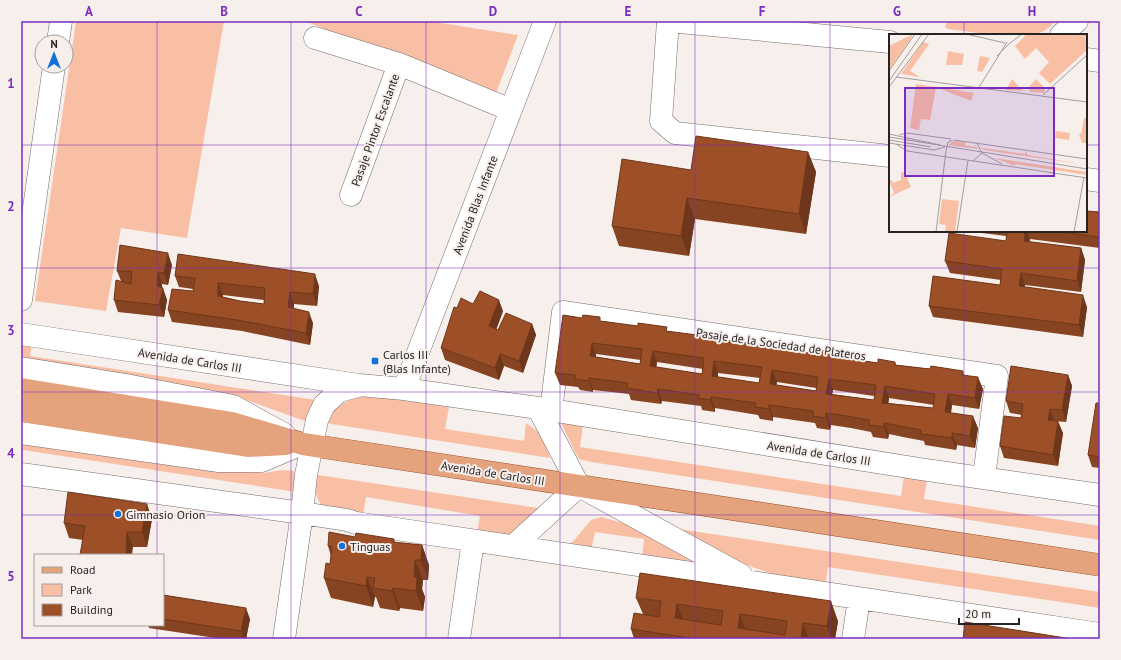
<svg xmlns="http://www.w3.org/2000/svg" width="1121" height="660" viewBox="0 0 1121 660" font-family="'PT Sans',sans-serif">
	<rect width="100%" height="100%" fill="#f6efec"/>
	<path fill="#f9bfa5" d="M76,21H224L187,238L121,228L106,311L35,301Z
		M305,21H428L518,35L495,96Z
		M947,21H1054C1051,29 1039,34 1031,35C1004,38 974,32 947,29L945,26L948,22Z
		M21,341L32,342L30,356L316,400L305,421L246,400L224,394L21,363Z
		M361,394L449,407L445,429L524,441L526,423L541,434L550,458L325,423C337,406 343,403 361,394Z
		M563,423L583,426L580,447L901,496L904,475L927,479L924,499L1100,526V540L591,462L579,459L576,454L564,429L562,425Z
		M21,437L236,471L264,473L282,470L294,471L296,492L23,450L21,464Z
		M318,475L538,508L507,539L477,533L480,516L366,497L363,516L325,508C315,501 316,489 314,478Z
		M601,517L630,525L692,559L691,564L642,558L644,539L595,532L591,551L570,545L591,520Z
		M672,528L1100,592V608L828,567L825,586L766,572L734,560Z"/>
	<g fill="none" stroke-linecap="round" stroke-linejoin="round">
		<g stroke="#736d6b" stroke-width="23">
			<path id="minor" d="M668,21L661,121L675,133L890,156
				M669,21L890,42
				M1061,35L1077,21
				M315,38L399,64L511,110
				M58,42L61,21
				M1086,59L1100,61
				M1086,179L1100,181
				M351,195L399,64
				M21,300L54,66
				M21,334L359,385L404,389L538,408L920,469L1100,495
				M21,368L126,385L233,406L284,434
				M404,389L545,21
				M538,408L579,486L741,575
				M551,411L563,312L997,376L984,477
				M21,433L219,461H262L302,444
				M21,474L302,513L347,520L356,523L1100,634
				M513,546L579,486
				M284,639L302,513L306,475L317,420L324,405L339,391L358,386
				M459,639L473,541
				M853,639L859,599"/>
		</g>
		<g stroke="#974e25" stroke-width="23">
			<path id="major" d="M21,389L232,423L303,444L1100,565
				M21,411L248,446L286,444"/>
		</g>
		<use href="#minor" stroke="#fff" stroke-width="22"/>
		<use href="#major" stroke="#e5a37d" stroke-width="22"/>
	</g>
	<path fill="#874422" fill-rule="evenodd" d="M808,152L816,172L806,234L695,219L689,256L619,246L612,226L691,170Z
		M1100,212V248L1030,239L1029,242L1081,248L1085,260L1081,292L1025,285V287L1087,307L1083,337L933,317L929,306L1000,285L1001,280L950,273L945,261L1006,241V236L966,231H1086Z
		M172,265L168,285L162,284V288L167,300L164,317L118,312L114,300L121,281L117,271Z
		M175,276L319,286L317,306L294,304V308L313,323L310,345L242,331L172,322L168,310L193,291V289L179,287ZM223,295L264,300V304L240,301L223,297Z
		M473,304L503,311L496,330H498L532,324L536,335L523,373L504,366L499,380L445,360L441,348L457,308Z
		M602,321L724,340L764,347L819,354L837,353L838,357L878,363L895,362L896,365L930,369L963,371L964,375L983,389L979,409L952,405L951,413L978,428L975,448L957,445L956,450L925,445L924,441L903,437L889,434L888,439L873,437L871,432L851,428L831,425L830,430L817,428L815,423L773,417V421L760,419L758,415L715,408V412L702,410L701,406L662,401L661,404L631,400L629,394L593,390V392L580,390L578,387L560,385L555,373ZM596,354L641,360L640,364L596,357ZM657,362L703,369L702,374L656,367ZM718,373L760,378L759,383L718,377ZM777,382L816,388V391L776,385ZM833,390L874,396V400L832,394ZM889,398L934,405L933,408L888,403Z
		M1068,375L1072,386L1066,422L1054,421L1063,433L1058,466L1004,458L1000,446L1021,418L1022,415L1010,413L1006,401Z
		M1100,403V468L1092,467L1088,455Z
		M152,519L147,547H133L69,538L64,523Z
		M355,537L394,539L395,543L422,545L429,565L428,580H423L422,589L425,597L423,611L400,608L399,611L380,608L376,597H375L373,607L331,598L324,578L330,564L331,556L328,546Z
		M163,595L250,619L246,639H222L149,628L148,625H163Z
		M636,598L838,621L835,639H634L631,629L643,614Z"/>
	<path fill="#6e371b" d="M808,152L816,172L806,234L799,214Z
		M687,198L695,219L689,256L681,236Z
		M1025,231H1027L1030,239L1028,253L1024,241Z
		M1081,248L1085,260L1081,292L1077,281Z
		M168,253L172,265L168,285L164,273Z
		M158,272L162,284V293L163,288L167,300L164,317L159,305L157,286Z
		M1021,273L1025,285L1023,298L1019,286Z
		M315,274L319,286L317,306L313,294Z
		M218,283L223,295L222,307L218,296Z
		M290,292L294,304L293,318L288,307Z
		M1083,295L1087,307L1083,337L1079,325Z
		M499,300L503,311L493,338L489,326Z
		M309,312L313,323L310,345L306,333Z
		M532,324L536,335L523,373L519,361Z
		M592,343L596,354L595,368L590,356Z
		M653,351L657,362L655,378L650,366Z
		M500,354L504,366L499,380L495,368Z
		M714,361L718,373L716,388L712,376Z
		M772,370L777,382L774,395L770,384Z
		M1068,375L1072,386L1066,422L1062,410Z
		M978,377L983,389L979,409L975,398Z
		M589,378L593,390V392L589,381Z
		M829,379L833,390L830,405L826,394Z
		M885,386L889,398L887,415L882,403Z
		M658,389L662,401L661,404L657,393Z
		M948,394L952,405L949,424L945,412Z
		M711,397L715,408V412L710,400Z
		M769,405L773,417V421L769,409Z
		M1050,409L1054,421L1048,420Z
		M826,413L831,425L830,430L826,418Z
		M973,416L978,428L975,448L970,436Z
		M1058,421L1063,433L1058,466L1053,455Z
		M884,423L889,434L888,439L884,427Z
		M952,433L957,445L956,450L952,438Z
		M147,504L152,519L147,547L142,532Z
		M127,532L133,547L132,555H126Z
		M422,545L429,565L428,580L421,560Z
		M415,560L423,580L422,589L425,597L423,611L416,591L414,577Z
		M367,577L375,597L373,607L366,586Z
		M393,588L400,608L399,611L392,591Z
		M831,601L838,621L835,639H831L827,626Z
		M677,604L685,624L675,618Z
		M246,608L250,619L246,639H244L241,631Z
		M740,614L747,634L738,628Z
		M803,623L809,639L801,637Z"/>
	<path fill="#9d4f27" stroke="#6e371b" fill-rule="evenodd" d="M696,136L808,152L799,214L687,198L681,236L612,226L622,159L691,170Z
		M1086,211L1100,212V237L1053,231H1086Z
		M1007,231H1025L1024,241L1081,248L1077,281L1021,273L1019,286L1083,295L1079,325L929,306L933,276L1000,285L1002,269L945,261L949,233L1006,241Z
		M120,245L168,253L164,273L158,272L157,286L163,288L159,305L114,300L116,280L131,284L132,271H117Z
		M178,254L315,274L313,294L290,292L288,307L309,312L306,333L237,320L168,310L172,289L193,291L195,278L175,276ZM218,283L265,288L264,304L240,301L218,296Z
		M480,291L499,300L489,326L498,330L506,313L532,324L519,361L500,354L495,368L441,348L454,307L457,308L461,298L473,304Z
		M563,315L582,318L583,315L600,317V321L638,326V323L667,327L666,331L705,336L706,334L723,336L722,340L747,343L764,347V343L777,345V348L797,351L819,354L820,350L837,353L836,357L878,363V359L895,362V365L930,369L931,366L963,371L962,375L978,377L975,398L948,394L945,412L973,416L970,436L952,433V438L921,434V430L884,423V427L869,425V420L846,416L826,413V418L813,416V411L769,405V409L755,407L756,403L711,397L710,400L698,398L699,395L658,389L657,393L627,388L628,383L589,378V381L575,379V375L555,373ZM592,343L642,349L640,364L590,356ZM653,351L704,358L702,374L650,366ZM714,361L762,367L759,383L712,376ZM772,370L818,377L816,391L770,384ZM829,379L876,385L874,400L826,394ZM885,386L935,394L933,408L882,403Z
		M1011,366L1068,375L1062,410L1050,409L1048,420L1058,421L1053,455L1000,446L1004,416L1021,418L1023,404L1006,401Z
		M1096,403H1100V457L1088,455Z
		M68,492L147,504L142,532H127L126,555H80L85,526L64,523Z
		M329,532L355,537L356,533L394,539L393,542L422,545L421,560H415L414,577H417L416,591L393,588L392,591L373,588L375,578L367,577L366,586L324,578L326,563L330,564L332,547L328,546Z
		M640,573L831,601L827,626L803,623L801,637L817,639H696L631,629L634,613L659,617L661,601L636,598ZM677,604L723,611L721,625L675,618ZM740,614L787,621L785,635L738,628Z
		M163,595L246,608L241,631L163,619Z
		M965,622L1072,639H963Z"/>
	<path fill="none" stroke="#7b2cbf" stroke-width="1" stroke-opacity="0.55" d="M157,21V555M291,21V639M426,21V639M560,21V639M695,21V639M830,21V639M964,21V35M21,145H890M1086,145H1100M964,231V639M21,268H1100M21,392H1100M21,515H1100M157,625V639"/>
	<g fill="#1471da" stroke="#f6efec" stroke-width="1.5">
		<rect x="371" y="357" width="8" height="8" rx="2"/>
		<circle cx="118" cy="514" r="4"/>
		<circle cx="342" cy="546" r="4"/>
	</g>
	<g text-anchor="middle" dominant-baseline="central" stroke-width="4" stroke-linejoin="round" paint-order="stroke">
		<g font-size="12" fill="#262423" stroke="#f6efec">
			<text transform="translate(375 130) rotate(-70)">Pasaje Pintor Escalante</text>
			<text transform="translate(475 205) rotate(-69)">Avenida Blas Infante</text>
			<text transform="translate(781 344) rotate(8)">Pasaje de la Sociedad de Plateros</text>
			<text transform="translate(190 360) rotate(9)">Avenida de Carlos III</text>
			<text transform="translate(819 453) rotate(9)">Avenida de Carlos III</text>
			<text transform="translate(493 473) rotate(9)">Avenida de Carlos III</text>
		</g>
		<g font-size="12" fill="#262423" stroke="#f6efec" text-anchor="start">
			<text x="383" y="354">Carlos III<tspan x="383" dy="14">(Blas Infante)</tspan></text>
			<text x="126" y="514">Gimnasio Orion</text>
			<text x="350" y="546">Tinguas</text>
		</g>
	</g>
	<g transform="translate(889 34)">
		<rect width="198" height="198" fill="#f6efec"/>
		<path d="M24,0L21,6L0,36V12ZM138,0H198V16L161,50L150,39L160,28L147,14L136,25L126,12ZM34,8L40,10L21,37L31,43L12,40ZM59,17L75,20L73,31H57ZM91,22L101,24L93,38L88,37ZM123,45L134,57L117,56ZM147,45L156,54L155,59L142,58L139,54ZM27,50L47,53L41,86L32,85L30,96L21,94ZM47,53L85,59L82,67ZM195,84H198V109H193L190,100H192ZM167,97L181,99L180,106L166,104ZM64,107L76,108V111L86,113V111L89,115L59,111ZM91,111L94,114L136,120V117L139,121L198,131L95,116ZM105,124L198,138V141L126,130V132ZM12,138L16,139L22,153L0,163L5,159L0,147L3,146L4,149L12,146ZM53,165L70,167L66,198H56L57,191L50,190Z" fill="#f9bfa5"/>
		<path fill="none" stroke="#a39e9c" stroke-width="1" d="M77,0L116,9M120,10L133,0M108,22L120,10M0,37L26,0M7,43L198,68M0,47L33,0M0,53L40,0M89,55L118,8M154,61L198,21M0,100L51,111M10,101L18,99L62,105M0,103L198,135M0,106L42,113M65,106L198,125M0,109L45,116L56,113M88,109L93,119L113,130M7,110L18,117L198,144M84,127L93,119M47,198L57,117L59,108L64,106M68,198L79,126M185,198L195,143"/>
		<path fill="#7b2cbf" fill-opacity="0.15" stroke="#7b2cbf" stroke-width="2" d="M16,54H165V142H16Z"/>
		<rect width="198" height="198" fill="none" stroke="#262423" stroke-width="2"/>
	</g>
	<rect width="1121" height="660" fill="none" stroke="#f6efec" stroke-width="44"/>
	<rect x="34" y="554" width="130" height="72" fill="#f6efec" stroke="#a39e9c"/>
	<rect x="42" y="567" width="20" height="6" fill="#e5a37d" stroke="#a39e9c"/>
	<text x="70" y="574" font-size="12" fill="#262423">Road</text>
	<rect x="42" y="584" width="20" height="12" fill="#f9bfa5" stroke="#a39e9c"/>
	<text x="70" y="594" font-size="12" fill="#262423">Park</text>
	<rect x="42" y="604" width="20" height="12" fill="#9d4f27" stroke="#a39e9c"/>
	<text x="70" y="614" font-size="12" fill="#262423">Building</text>
	<g transform="translate(54 54)"><circle r="19" fill="#f6efec" stroke="#a39e9c"/>
	<path d="M0-3L7 15L0 10L-7 15Z" fill="#1471da"/>
	<text y="-6" font-size="11" font-weight="bold" text-anchor="middle" fill="#262423">N</text>
	</g>
	<path d="M959 618v6h60v-6" fill="none" stroke="#262423" stroke-width="2"/>
	<text x="965" y="618" font-size="12" fill="#262423" stroke="#f6efec" stroke-width="3" paint-order="stroke">20 m</text>
	<rect x="22" y="22" width="1077" height="616" fill="none" stroke="#7b2cbf" stroke-width="1.5"/>
	<g font-size="13" text-anchor="middle" font-weight="bold" fill="#7b2cbf">
		<text x="89" y="16">A</text>
		<text x="224" y="16">B</text>
		<text x="359" y="16">C</text>
		<text x="493" y="16">D</text>
		<text x="628" y="16">E</text>
		<text x="762" y="16">F</text>
		<text x="897" y="16">G</text>
		<text x="1032" y="16">H</text>
		<text x="11" y="88">1</text>
		<text x="11" y="211">2</text>
		<text x="11" y="335">3</text>
		<text x="11" y="458">4</text>
		<text x="11" y="581">5</text>
	</g>
</svg>
